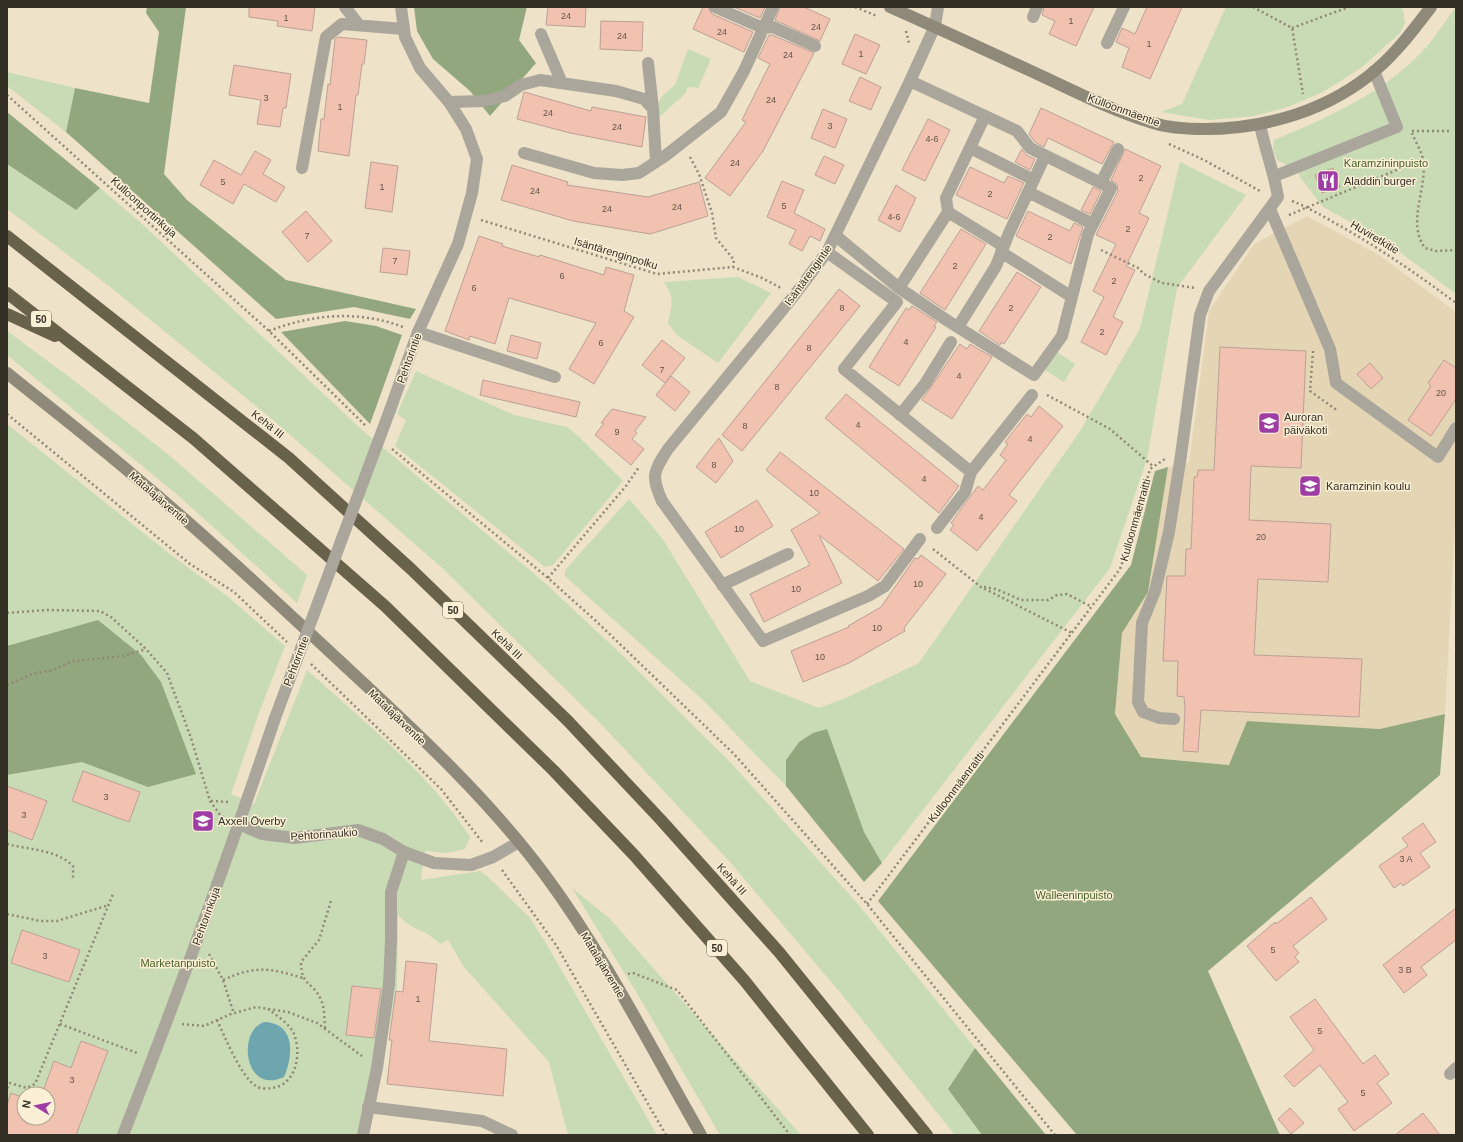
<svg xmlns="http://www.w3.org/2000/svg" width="1463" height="1142" viewBox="0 0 1463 1142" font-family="Arial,sans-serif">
	<rect width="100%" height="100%" fill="#eee2c8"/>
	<path fill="#e4d5b5" d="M1307,216L1379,255L1456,312V506L1445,714L1380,729L1247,721L1229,765L1141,757L1115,715L1122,633L1148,592L1168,467L1189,463L1209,311L1254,244Z"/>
	<path fill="#c8dbb5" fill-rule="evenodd" d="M1226,7H1400L1403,10L1405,23L1400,33L1361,68L1323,92L1288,107L1254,116L1210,120L1161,112L1182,104Z
		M1456,7V294L1382,239L1323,207L1300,177L1295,164L1287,165L1277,160L1273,149L1274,140C1329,117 1389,91 1429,44C1438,32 1447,19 1456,7Z
		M688,49L711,59L698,88L690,87L687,88L686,93L659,117L656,107L663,95L675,85Z
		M7,72L75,88L66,132L7,86Z
		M1180,162L1246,195L1177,288L1147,459L1110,568L882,863L864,832L813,733L799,742L786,760V786L703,700L565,576V570L629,499L662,538L750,681L819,708L846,698L919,663L1080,431L1140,329Z
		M7,164L76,210L100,188L141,223L362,430L545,583L621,654L732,764L857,903L975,1048L948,1089L982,1135H955L843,996L730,862L602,725L441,567L273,420L109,286L7,209Z
		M738,277L771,293L718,363L677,335L668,323C672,305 675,298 664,282Z
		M7,331L72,379L170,456L307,575L297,603L180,497L7,355Z
		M1057,352L1075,364L1064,382L1045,370Z
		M416,371L514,415L567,427L578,436L623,481L553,565L545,567L395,446L406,420L397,414Z
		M7,424L171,555L227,596L285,646L260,710L231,794L254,804L307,670C364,722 428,772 470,837L465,849L446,853L425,851L421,880L480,871L487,876L530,918L547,945L657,1135H568L549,1062L464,967L448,940L441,944C435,940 430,935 424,932C413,927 405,924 398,914L397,987L369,1135H7ZM24,1094H48V1118H24Z
		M572,888L609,918L801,1135H720L638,995Z"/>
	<path fill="#93a77f" d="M147,7H186L164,174L187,200L286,280L416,309L410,319L354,307L276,319L66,132L75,88L149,103L159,32L146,13Z
		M414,7H527L519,40L536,63L490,116L470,91L433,59L417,31Z
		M7,112L100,188L76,210L7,164Z
		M345,321L376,326L402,335L370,424L281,332Z
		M1168,467L1148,592L1122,633L1115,714L1141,757L1229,765L1247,721L1380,729L1445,714L1440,775L1208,971L1280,1135H1077L878,901L1131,565L1155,471Z
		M98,620L141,655L161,682L196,774L148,787L82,762L7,775V646Z
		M827,729L864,832L882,863L864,882L786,786V760L799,742L813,733Z
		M975,1048L1046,1135H982L948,1089Z"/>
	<path fill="#6ea6b0" d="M265,1022C296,1024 293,1056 284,1077C243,1096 237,1028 265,1022Z"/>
	<path fill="#f2c2b0" stroke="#bca096" d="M249,7H315L312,31L277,26L278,21L249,17Z
		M548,7H586L585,27L546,25Z
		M703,7H708L712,14L753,32L744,52L693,29Z
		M734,7H765L760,18Z
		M780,7H804L830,19L820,41L775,20Z
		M1044,7H1094L1076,46L1049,34L1055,21L1042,15Z
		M1147,7H1182L1150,79L1122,67L1129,48L1116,42L1122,28L1135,34Z
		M601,21L643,22L642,51L600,49Z
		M855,34L880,45L866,74L842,64Z
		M769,35H772L814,53L763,151L730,196L705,178L746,122L742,120L770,64L758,58Z
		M338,37L367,40L364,64H362L358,95H356L349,156L318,151L321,119H324L328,84L330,85L335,39Z
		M234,65L291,74L286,108H283L280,127L257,124L261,100L229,95Z
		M860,77L881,87L871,110L849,101Z
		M524,92L591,111L592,107L646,117L642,147L570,133L517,119Z
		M1041,108L1114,142L1102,164L1048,138L1044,147L1035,142L1029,134Z
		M823,109L847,119L835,148L811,138Z
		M928,119L950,130L925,181L902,170Z
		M1022,149L1026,155L1035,159L1030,170L1015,162Z
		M1125,149L1161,166L1139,213L1149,218L1126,266L1135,270L1113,317L1123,322L1106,355L1081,342L1104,297L1093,291L1116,244L1096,235L1118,191L1117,184L1111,180Z
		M255,151L271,160L263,174L285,187L276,202L244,184L233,204L200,185L214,160L241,175Z
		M824,156L844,165L835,184L815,175Z
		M371,162L398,166L392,212L365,208Z
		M512,165L568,182L567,185L648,197L699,182L708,216L650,234L573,221L501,200Z
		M970,167L1004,183L1008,176L1024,183L1007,219L956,195Z
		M1333,168L1340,187L1322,193L1315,175Z
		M782,181L804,190L794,213L825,229L820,241L810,236L802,251L789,244L796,230L767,217Z
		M896,185L916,198L900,232L878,220Z
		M1093,187L1101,191L1090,214L1081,210Z
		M306,211L332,241L308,262L282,232Z
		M1028,211L1070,231L1074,223L1083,227L1071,264L1016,236Z
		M961,229L986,244L945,310L920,293Z
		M479,236L503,244L502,246L539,257L540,255L604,275L606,267L634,275L624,311L634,317L594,384L569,369L596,323L509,298L495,344L470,336L469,340L445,331Z
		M383,248L410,251L407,275L380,272Z
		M1017,272L1041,287L1004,344L1001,342L1000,345L979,331Z
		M839,289L860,306L742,451L722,435Z
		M912,306L937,322L934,326L936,327L899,386L869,367L906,308L909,310Z
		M511,335L541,343L537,359L507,351Z
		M662,340L685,358L665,383L642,365Z
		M960,344L967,349L970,344L992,357L952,419L922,400Z
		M1220,347L1306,351L1301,468L1251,466L1249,520L1331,524L1328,582L1258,579L1254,655L1362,659L1359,717L1201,710L1198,752L1183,751L1185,709L1184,697L1177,696L1178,661H1163L1167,576H1185L1186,549H1191L1194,477H1197L1198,470H1214Z
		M1444,360L1456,368V399L1431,436L1408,420L1431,386L1428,383Z
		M1370,363L1383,378L1371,389L1357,374Z
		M671,376L690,392L675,411L656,395Z
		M483,380L580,402L576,417L480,395Z
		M846,394L959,486L939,513L825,418Z
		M1039,406L1063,426L1009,495L1017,501L977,551L950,530L954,525L951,523L978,486L983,490L1006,460L1000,455L1008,444L1005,442L1027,414L1031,417Z
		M612,409L646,417L635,431L637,433L632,439L644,449L631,465L595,435L604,423H601Z
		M719,438L733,461L716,483L696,467Z
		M780,452L904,549L878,581L819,535L842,583L764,622L750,594L810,565L791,530L820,513L766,470Z
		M757,500L773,526L721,558L705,532Z
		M921,555L946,574L904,628L905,631L849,663L803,682L791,651L849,627L848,626L881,607L915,558L918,559Z
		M83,771L140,792L129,822L72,801Z
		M7,786L47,801L32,840L7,830Z
		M1423,823L1436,842L1420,853L1430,867L1403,886L1401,883L1394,888L1379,866L1408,846L1402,838Z
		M1311,897L1327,919L1293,946L1299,953L1295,957L1299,962L1276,981L1247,946L1275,922L1276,924Z
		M1456,908V940L1421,967L1427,975L1404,993L1383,965Z
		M22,930L80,950L69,982L11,963Z
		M406,961L437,964L429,1041L507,1049L503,1096L387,1084L392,1040H389L396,991L403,992Z
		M352,986L381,989L374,1038L346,1035Z
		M1315,999L1363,1064L1375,1055L1389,1074L1377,1083L1392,1103L1354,1131L1338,1109L1348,1102L1320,1065L1294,1087L1284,1076L1314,1050L1290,1017Z
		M81,1041L108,1051L76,1135H7V1105L11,1093L24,1098V1118H48V1094H42L54,1061L71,1068Z
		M1290,1108L1304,1123L1291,1134L1278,1119Z
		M1423,1113L1440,1135H1395Z"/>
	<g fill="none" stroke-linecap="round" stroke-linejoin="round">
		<path stroke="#908876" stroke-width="2.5" stroke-dasharray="2 3" stroke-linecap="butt" d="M855,7L877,16
			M1253,7L1292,28L1303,94
			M1292,28L1349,7
			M906,31L909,43
			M7,95L269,331L367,427
			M1412,131H1452
			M1412,133C1415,141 1421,150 1423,159C1428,188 1406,222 1425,248L1436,251L1456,250
			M1169,144L1204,160L1260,191
			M690,157L699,174L712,213L716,238L734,260L733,267
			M1292,201C1307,207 1321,215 1335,223C1378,247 1417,274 1456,303
			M1289,215L1423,159
			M481,220L657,274L733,267L762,278L781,288
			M1101,250L1138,268L1144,274L1162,283L1195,288
			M269,331C312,314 359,310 403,327
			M1313,351L1310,391L1338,411
			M1047,395L1110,429L1154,467
			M7,414L190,564L234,592L287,642
			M392,449L548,578L596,621L734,754L867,904L1055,1135
			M933,549L981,587L1072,633
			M548,578L626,486L639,467
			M984,587L996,589L1021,600H1048L1057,595L1067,594L1092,607
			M7,613L47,610L100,611L111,617L146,649L167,673L191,738L210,801L221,816L224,817
			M311,664L441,789L483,843
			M7,685L32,674L53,670L73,661L124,656L146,649
			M211,801L230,802
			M7,844C29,850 56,849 73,866V880
			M502,870L556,945L666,1135
			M867,904L1120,569L1132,536L1150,469L1165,459
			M7,914L40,921H57L109,905
			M209,954L223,980L234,1014
			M628,974L633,973L677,990L790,1135
			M223,980C257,965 269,968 303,978
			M217,1020C225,1037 241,1077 256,1086C260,1089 267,1089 271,1088C296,1086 302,1054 294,1034C289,1023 277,1016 268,1009
			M60,1024L137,1053
			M182,1024L204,1026L231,1014L256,1007L288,1012L317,1023L362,1056
			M325,1028C324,1019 325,1008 321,1000C314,982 301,987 301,962L319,940L331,901
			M7,1088L10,1083L27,1088L35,1084L113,894"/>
		<path stroke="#aaa69b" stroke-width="12" d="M345,7L359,25
			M715,7L763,28L773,27L815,46
			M1033,17L1037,7
			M541,34L562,83
			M1107,43L1124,7
			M648,63L653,109
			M449,102L484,101L505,96L521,85L540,80L616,91L644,99L653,109L656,162
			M970,148L1034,180
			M524,153L594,173L622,175L639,173L665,156L721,112L744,71L773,7
			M302,168L326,37L342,24L404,29
			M1275,176L1397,127L1374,71
			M1101,183L1118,149
			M1028,192L1093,224
			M1270,209L1330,349L1336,383L1438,457L1456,428
			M948,212L1003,246
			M836,236L899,288L948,321L1034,375L1062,336L1088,234L1111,188L1030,148L1017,131L910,81
			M827,252L897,302L844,369L971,472L1032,395
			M1001,252L1072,297
			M899,288L948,212L946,198L985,116
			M958,327L996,266L1009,233L1045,156
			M418,332L555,377
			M900,415L925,384L951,342
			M662,501L763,641L868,596L885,586L920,539
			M937,528L965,492L971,472
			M722,585L788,554
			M1174,719L1159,718L1143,712L1138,702L1142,623L1155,591L1169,532L1181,455
			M368,1107L482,1121L512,1135"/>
		<path stroke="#aaa69b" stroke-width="12" d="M390,410L418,332L458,244L472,193L477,159L466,129L449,102L420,68L405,37L401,7
			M1181,455L1200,315L1209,291L1278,197C1274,172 1265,149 1260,125
			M662,501C651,476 653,472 668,449L793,297L827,252L910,81L935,26L938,7
			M239,824L262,834L295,838L358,830L383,839L404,852L434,863L471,865L493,857L519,842
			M1450,1074L1456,1068
			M123,1135C177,997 228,858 275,718
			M363,1135L377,1068L389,984L391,940V892L404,852"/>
		<path stroke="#8e8979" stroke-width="12" d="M890,7C942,30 994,54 1046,78C1080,94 1116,112 1153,123C1169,128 1187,129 1204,129C1266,129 1330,110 1377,69C1398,51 1414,29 1431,7
			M7,373C49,407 92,440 133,475C205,535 274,600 343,664C414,730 487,797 545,875C605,956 651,1048 701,1135"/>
		<path stroke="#69624a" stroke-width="12" d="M7,236L289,458L411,569L568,721L661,820L779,952L927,1135
			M7,293L193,438L385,606L554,771L634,855L744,980L868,1135
			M7,314L55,336"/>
		<path stroke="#aaa69b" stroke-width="12" d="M275,718L390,410"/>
	</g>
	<defs>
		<g id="restaurant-square" transform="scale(1.15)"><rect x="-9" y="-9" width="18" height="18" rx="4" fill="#9e3ea5" stroke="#fbefd5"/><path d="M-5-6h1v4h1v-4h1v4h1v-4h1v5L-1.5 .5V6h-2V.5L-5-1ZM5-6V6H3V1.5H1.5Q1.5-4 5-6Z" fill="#fff"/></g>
		<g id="school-square" transform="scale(1.15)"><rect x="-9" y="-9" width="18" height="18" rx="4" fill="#9e3ea5" stroke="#fbefd5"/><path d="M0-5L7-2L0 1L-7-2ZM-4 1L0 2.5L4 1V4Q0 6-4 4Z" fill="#fff"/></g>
	</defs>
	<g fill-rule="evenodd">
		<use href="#restaurant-square" x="1328" y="181"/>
		<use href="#school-square" x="1269" y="423"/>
		<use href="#school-square" x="1310" y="486"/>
		<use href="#school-square" x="203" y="821"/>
	</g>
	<g text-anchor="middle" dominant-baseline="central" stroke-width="3" stroke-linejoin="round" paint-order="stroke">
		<g font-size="9" fill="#635448">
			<text x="566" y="16">24</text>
			<text x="286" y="18">1</text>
			<text x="1071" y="21">1</text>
			<text x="816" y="27">24</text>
			<text x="722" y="32">24</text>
			<text x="622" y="36">24</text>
			<text x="1149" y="44">1</text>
			<text x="861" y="54">1</text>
			<text x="788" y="55">24</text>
			<text x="266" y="98">3</text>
			<text x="771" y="100">24</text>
			<text x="340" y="107">1</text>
			<text x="548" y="113">24</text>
			<text x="830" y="126">3</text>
			<text x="617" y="127">24</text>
			<text x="932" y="139">4-6</text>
			<text x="735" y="163">24</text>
			<text x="1141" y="178">2</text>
			<text x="223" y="182">5</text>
			<text x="382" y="187">1</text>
			<text x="535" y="191">24</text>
			<text x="990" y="194">2</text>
			<text x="784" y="206">5</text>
			<text x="677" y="207">24</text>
			<text x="607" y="209">24</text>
			<text x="894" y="217">4-6</text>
			<text x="1128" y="229">2</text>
			<text x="307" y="236">7</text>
			<text x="1050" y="237">2</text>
			<text x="395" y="261">7</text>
			<text x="955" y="266">2</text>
			<text x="562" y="276">6</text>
			<text x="1114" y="281">2</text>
			<text x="474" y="288">6</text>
			<text x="842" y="308">8</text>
			<text x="1011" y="308">2</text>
			<text x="1102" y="332">2</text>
			<text x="906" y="342">4</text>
			<text x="601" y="343">6</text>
			<text x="809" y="348">8</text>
			<text x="662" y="370">7</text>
			<text x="959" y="376">4</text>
			<text x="777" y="387">8</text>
			<text x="1441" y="393">20</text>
			<text x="858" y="425">4</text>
			<text x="745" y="426">8</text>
			<text x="617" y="432">9</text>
			<text x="1030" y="439">4</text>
			<text x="714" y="465">8</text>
			<text x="924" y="479">4</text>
			<text x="814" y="493">10</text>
			<text x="981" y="517">4</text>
			<text x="739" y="529">10</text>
			<text x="1261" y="537">20</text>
			<text x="918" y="584">10</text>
			<text x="796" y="589">10</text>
			<text x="877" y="628">10</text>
			<text x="820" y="657">10</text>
			<text x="106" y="797">3</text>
			<text x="24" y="815">3</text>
			<text x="1406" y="859">3 A</text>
			<text x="1273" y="950">5</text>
			<text x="45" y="956">3</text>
			<text x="1405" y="970">3 B</text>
			<text x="418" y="999">1</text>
			<text x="1320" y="1031">5</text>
			<text x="72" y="1080">3</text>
			<text x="1363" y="1093">5</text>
		</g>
		<g fill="#fbefd5" stroke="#6f695a" stroke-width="1">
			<rect x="31" y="311" width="20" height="16" rx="3"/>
			<rect x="443" y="602" width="20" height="16" rx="3"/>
			<rect x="707" y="940" width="20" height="16" rx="3"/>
		</g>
		<g font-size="10" font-weight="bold" fill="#332f25">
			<text x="41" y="319">50</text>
			<text x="453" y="610">50</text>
			<text x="717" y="948">50</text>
		</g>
		<g font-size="11" fill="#332f25" stroke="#fbefd5">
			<text transform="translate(1124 110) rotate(20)">Kulloonmäentie</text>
			<text transform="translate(144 207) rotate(42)">Kulloonportinkuja</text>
			<text transform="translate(1375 237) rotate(31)">Huviretkitie</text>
			<text transform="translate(616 253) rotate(17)">Isäntärenginpolku</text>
			<text transform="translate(808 275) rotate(-54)">Isäntärengintie</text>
			<text transform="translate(409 358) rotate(-70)">Pehtorintie</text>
			<text transform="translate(268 424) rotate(38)">Kehä III</text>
			<text transform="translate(159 498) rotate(41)">Matalajärventie</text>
			<text transform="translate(1135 520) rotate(-74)">Kulloonmäenraitti</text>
			<text transform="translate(507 644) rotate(44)">Kehä III</text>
			<text transform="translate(296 661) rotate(-69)">Pehtorintie</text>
			<text transform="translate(397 717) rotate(44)">Matalajärventie</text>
			<text transform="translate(956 787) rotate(-53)">Kulloonmäenraitti</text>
			<text transform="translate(324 834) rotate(-4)">Pehtorinaukio</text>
			<text transform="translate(732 879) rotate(48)">Kehä III</text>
			<text transform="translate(206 916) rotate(-70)">Pehtorinkuja</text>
			<text transform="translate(603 965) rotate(59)">Matalajärventie</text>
		</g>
		<g font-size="11" fill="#476127" stroke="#fbefd5">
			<text x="1386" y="163">Karamzininpuisto</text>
			<text x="1074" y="895">Walleeninpuisto</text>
			<text x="178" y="963">Marketanpuisto</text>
		</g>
		<g font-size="11" fill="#332f25" stroke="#fbefd5" text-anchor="start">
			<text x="1344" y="181">Aladdin burger</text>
			<text x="1284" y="417">Auroran<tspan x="1284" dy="13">päiväkoti</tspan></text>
			<text x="1326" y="486">Karamzinin koulu</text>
			<text x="218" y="821">Axxell Överby</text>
		</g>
	</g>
	<rect width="1463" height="1142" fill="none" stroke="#332f25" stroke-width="16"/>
	<g transform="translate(36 1106) rotate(280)"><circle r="19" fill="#fbefd5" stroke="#aba28f"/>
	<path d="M0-3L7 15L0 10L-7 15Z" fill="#9e3ea5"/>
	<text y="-6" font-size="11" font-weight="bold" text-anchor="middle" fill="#332f25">N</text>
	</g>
</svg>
